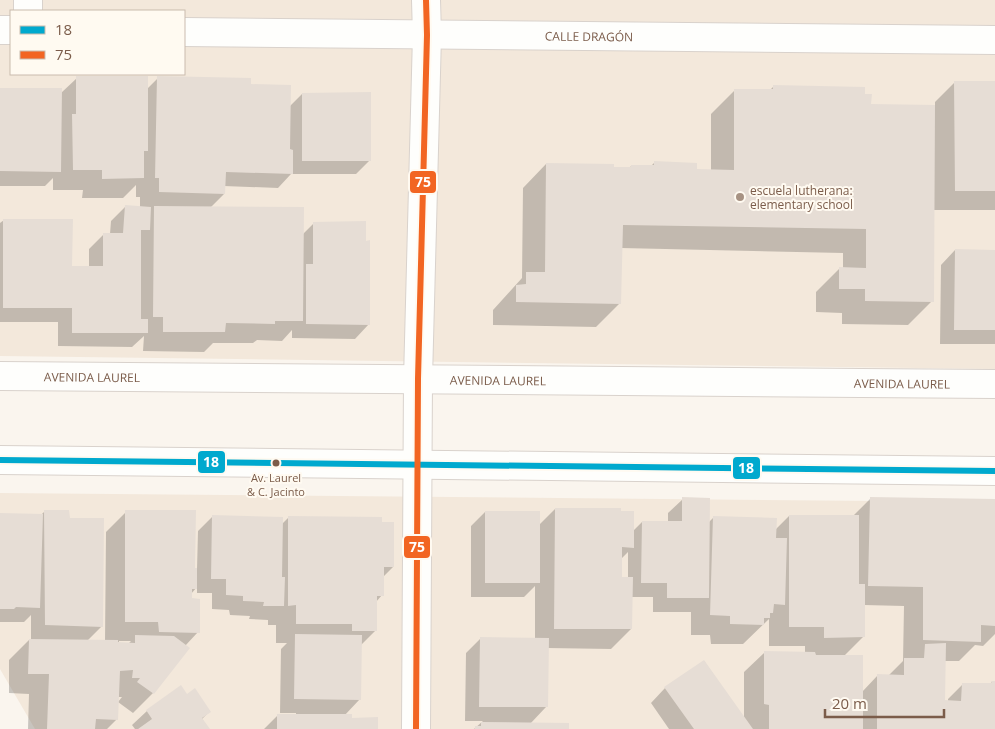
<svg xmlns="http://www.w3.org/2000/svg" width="995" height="729" viewBox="0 0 995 729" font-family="'Open Sans',sans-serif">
	<rect width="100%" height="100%" fill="#faf5ee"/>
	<path fill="#f3e8db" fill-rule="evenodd" d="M0,0H995V369L0,356ZM11,11H184V74H11Z
		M0,493L995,502V729H35L0,669Z"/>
	<path fill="#0003" fill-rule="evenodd" d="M77,78L147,89L158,78L249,85L289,107L302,94L370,160L356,174H291L278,188L224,186V194L210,208L303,234L314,223L369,324L355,339L292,338V330L282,341L257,340L253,343H213L204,352L143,351L144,336L132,347L58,346V322H0V223L4,220L71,267H89V249L104,234H110L111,221L125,207H140V197H136V185L123,198H82L83,190H53V178L45,186H0V89L61,93Z
		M955,82H995V210H933L932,301L908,325L842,324V313L816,312V292L840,268H843V253L621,248L620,303L596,327L493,325V310L522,278L523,188L546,164L629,169L631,166L650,167L654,163L696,170H711V114L735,90L769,91L773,87L864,95L870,105L935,106V102Z
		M955,250L995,251V344H940L941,265Z
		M871,498L995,500V634L983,646L975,645L959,661H944V702H948V699L962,685H989L992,682H995V729H669L651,703L665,688L704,661L744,719V672L764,653H805V646H769V619L743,644H711L710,635H691V612H653V597H632L631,629L611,649L547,648L546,707L530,724L568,729H474L483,721H465L466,653L481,638L535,639V586L524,597H471V526L485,512L538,526L555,509L633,531L642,522H668V513L683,499L709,522L713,518L775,530L789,516H853ZM628,552V579L621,578V559ZM864,605L904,606L903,661L888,676L878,675L862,692L844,656L863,637Z
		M45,511L69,520L102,626L87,641H105L106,532L126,512L194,569H197L198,531L213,516L281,525L289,517L393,567L383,577L382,595L376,602V630L361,645L360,699L344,716L377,729H264L278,715H296V713H280L281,649L287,643H276V625H268V620L249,619L250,616L230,615L229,610L212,609V593H197V587L191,594L198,632L185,646L188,648L153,693L133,713L118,702L122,697H118L117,719L107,729H28L29,694L9,693V660L29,640H31V615L24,622H0V514L41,515ZM119,641H131L128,644H119Z
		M187,696L210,711L202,719L209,729H135L132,725L147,711Z"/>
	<path fill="#e6ddd5" d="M76,76H148V151H144V178L102,179V170H73L72,114H76Z
		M157,76L251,78V84L291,85L290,149L293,150V174L226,172L225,194L159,192V178H155Z
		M954,81H995V191H955Z
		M773,85L865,87V94H872L871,104L935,105L934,302L865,301V289H839V267L866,268V229L623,225L621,304L516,302V285L526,284V272H545L546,163L614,164V167H631V165H654V161L697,163V169L734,170V89H773Z
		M0,88H62L61,172L0,171Z
		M371,92V161H302V93Z
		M125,205L151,207L150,230H141V319H148V333H72V308H3V219H73L72,266H103V233H123Z
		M154,206L304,207L303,321H275V324L226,323L225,332H163V317H153Z
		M366,221V241L370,240V325L306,324V264H313V222Z
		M955,249L995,250V330H954Z
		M682,497L710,498L709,598H667V583H641L642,521H682Z
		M870,497L995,499V626L981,625V642L923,640V587L868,586Z
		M555,508H621V511H634V548L622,547V577H633L632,629H554Z
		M44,510H69L70,518H104L103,627L45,625Z
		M125,510H196L195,568H197V589H192V598L200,599V633L159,632L158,622H125Z
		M485,511H540V583H485Z
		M0,513L43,514L40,608L16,607L14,609H0Z
		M212,515L283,517L282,577H285L284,606H263L264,602L243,601V596L226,595V579H211Z
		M789,515H859V584H865V637L824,638V627H789Z
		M288,516L382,517V522H394V567H384V596H377V631H352V624H296V605L288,606Z
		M713,516L777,518L776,538H787L785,605L774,604L773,613H770V618H764V625L730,624V616L710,615Z
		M295,634L362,635L361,700L294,699Z
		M135,635L174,636L190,648L154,694L137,682L140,678H132L133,670L120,671L118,720L96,719L95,729H47L49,674H28L29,639L118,640V642L135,643Z
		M480,637L549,638L548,707H479Z
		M946,643L945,700L961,701L962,683H992L991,681H995V729H877V674L904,675V658H924L925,644Z
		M764,651L815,652L816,655H863V729H769V705L764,704Z
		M704,660L753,729H694L664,687Z
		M181,685L187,694L195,688L211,712L202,718L210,729H138L152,719L146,710Z
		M277,714H352V718L378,717V729H277Z
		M481,722L569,723V729H475V726H481Z"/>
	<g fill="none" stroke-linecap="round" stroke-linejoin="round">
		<g stroke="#d9d2cc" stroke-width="30">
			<g id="minor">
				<path d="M28,0V11"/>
				<path d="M0,30H11"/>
				<path id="s1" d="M184,32L995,40"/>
				<path d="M416,729L418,379L427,35L426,0"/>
			</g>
		</g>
		<g stroke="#d9d2cc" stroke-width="30">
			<g id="tertiary">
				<path id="s2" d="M0,376L995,384"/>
				<path d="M0,460L995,471"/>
			</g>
		</g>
		<use href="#minor" stroke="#fefefc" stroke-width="28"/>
		<use href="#tertiary" stroke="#fefefc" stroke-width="28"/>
		<g stroke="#fffaf1" stroke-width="10">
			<path id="bus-1" d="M0,460L995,471"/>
		</g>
		<g stroke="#fffaf1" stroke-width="10">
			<path id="bus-2" d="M416,729L418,379L427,35L426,0"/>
		</g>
		<use href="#bus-1" stroke="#00a9ce" stroke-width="6"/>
		<use href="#bus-2" stroke="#f26522" stroke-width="6"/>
	</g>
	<circle fill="#a79283" stroke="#fffaf1" stroke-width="2" cx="740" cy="197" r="5"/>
	<circle fill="#7b5c4a" stroke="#fffaf1" stroke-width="2" cx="276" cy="463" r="4.5"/>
	<g text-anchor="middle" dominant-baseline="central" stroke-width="4" stroke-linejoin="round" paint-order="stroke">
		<g font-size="11" fill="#7b5c4a" stroke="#fffaf1">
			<text x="276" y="477">Av. Laurel<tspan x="276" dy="14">&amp; C. Jacinto</tspan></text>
		</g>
		<g font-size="12" fill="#7b5c4a" stroke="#fffaf1">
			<text stroke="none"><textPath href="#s1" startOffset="405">CALLE DRAGÓN</textPath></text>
			<text stroke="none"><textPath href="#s2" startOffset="92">AVENIDA LAUREL</textPath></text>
			<text stroke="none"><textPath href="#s2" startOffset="498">AVENIDA LAUREL</textPath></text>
			<text stroke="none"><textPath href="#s2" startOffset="902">AVENIDA LAUREL</textPath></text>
		</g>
		<g font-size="12" fill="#7b5c4a" stroke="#fffaf1" text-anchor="start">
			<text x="750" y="190">escuela lutherana:<tspan x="750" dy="14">elementary school</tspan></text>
		</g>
	</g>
	<g stroke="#fffaf1" stroke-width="2">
		<rect x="409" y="170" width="28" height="24" rx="5" fill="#f26522"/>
		<rect x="197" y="450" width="29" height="24" rx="5" fill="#00a9ce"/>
		<rect x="732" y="456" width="29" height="24" rx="5" fill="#00a9ce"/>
		<rect x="403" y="535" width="28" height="24" rx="5" fill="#f26522"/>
	</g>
	<g font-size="14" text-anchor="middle" font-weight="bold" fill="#fff">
		<text x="423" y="187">75</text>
		<text x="211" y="467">18</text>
		<text x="746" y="473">18</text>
		<text x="417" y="552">75</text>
	</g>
	<rect x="10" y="10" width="175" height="65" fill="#fffaf1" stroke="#cabbae"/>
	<rect x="20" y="26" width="25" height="8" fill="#00a9ce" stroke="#cabbae"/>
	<text x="55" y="35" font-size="15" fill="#7b5c4a">18</text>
	<rect x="20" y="51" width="25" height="8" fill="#f26522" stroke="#cabbae"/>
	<text x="55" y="60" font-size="15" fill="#7b5c4a">75</text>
	<path d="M825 709v8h119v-8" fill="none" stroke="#7b5c4a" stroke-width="2.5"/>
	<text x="832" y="709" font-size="15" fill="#7b5c4a" stroke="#fffaf1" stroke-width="4" paint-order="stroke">20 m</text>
</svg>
